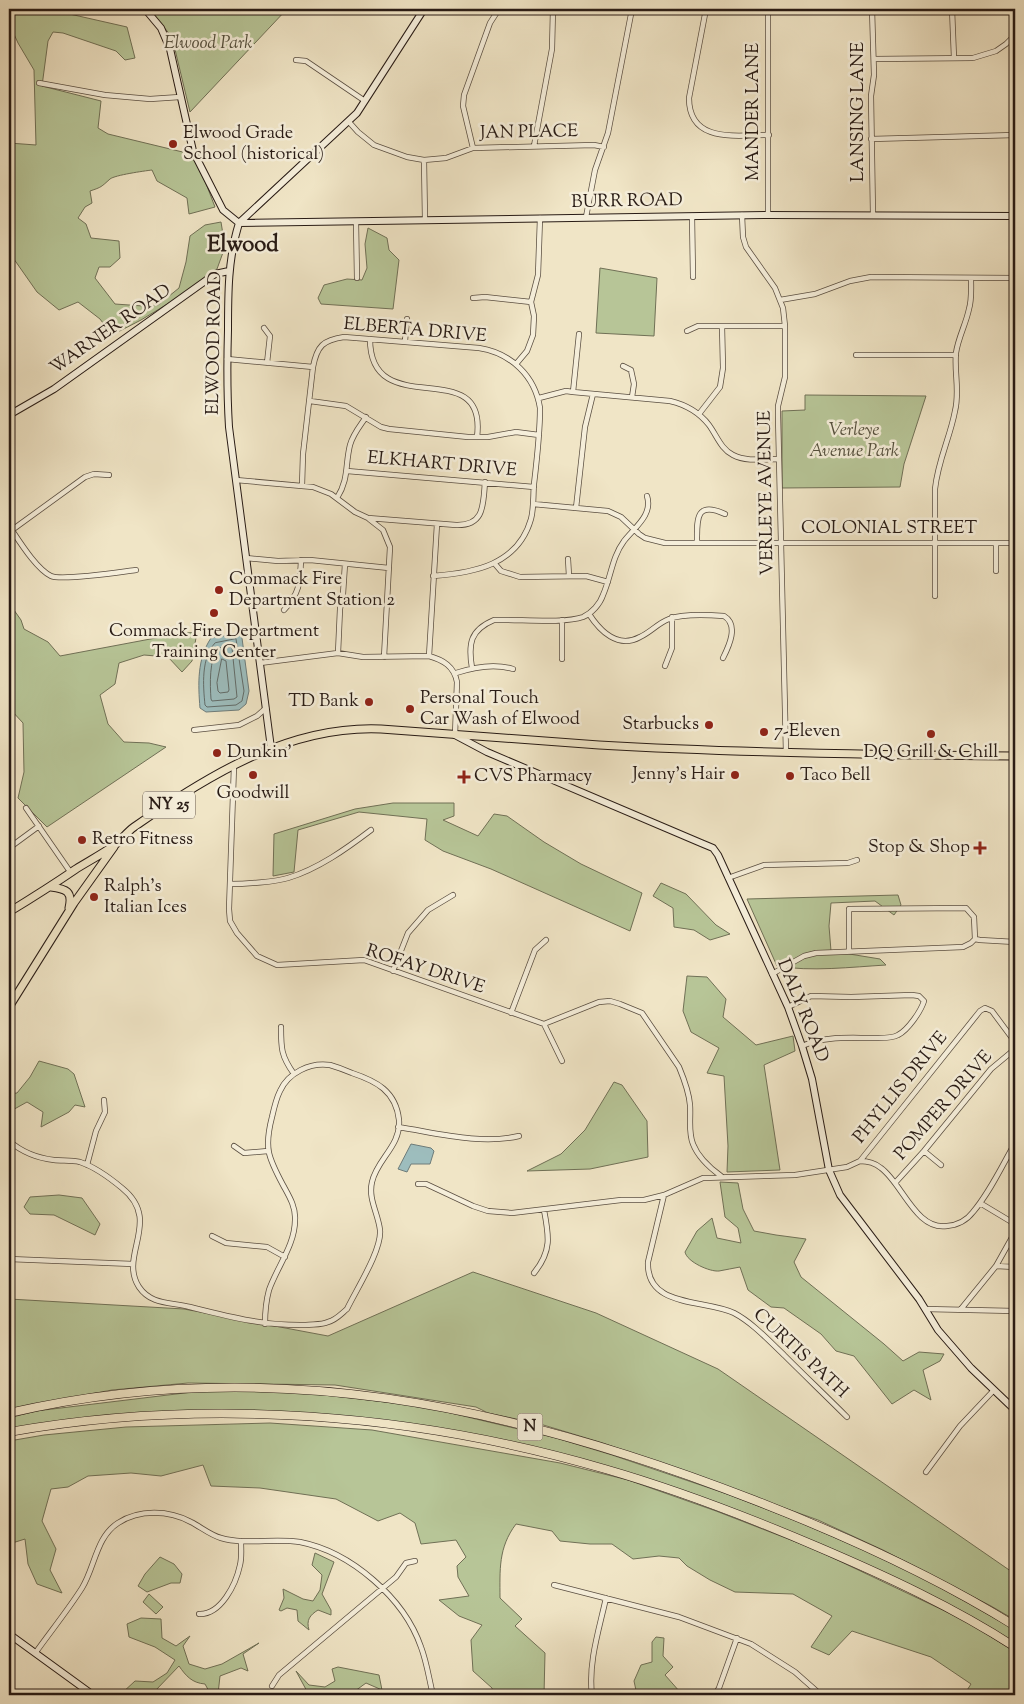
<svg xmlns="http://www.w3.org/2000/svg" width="1024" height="1704" viewBox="0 0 1024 1704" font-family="'Sorts Mill Goudy',serif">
	<rect width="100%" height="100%" fill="#f0e5c6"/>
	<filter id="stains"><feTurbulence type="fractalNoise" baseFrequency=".004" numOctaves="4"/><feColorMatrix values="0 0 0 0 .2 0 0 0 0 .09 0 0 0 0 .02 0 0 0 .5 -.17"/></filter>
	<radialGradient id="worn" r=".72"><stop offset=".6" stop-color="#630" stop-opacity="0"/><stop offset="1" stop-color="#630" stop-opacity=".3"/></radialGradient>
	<path fill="#b7c597" stroke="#707056" d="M9,9H37L41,12L52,10L127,27L135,58L125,60L116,51L63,33L53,32L48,41L42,86L101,101L98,128L108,134L195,155L215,207L189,214L187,198L157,181L152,170C144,171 115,175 110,179C101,187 102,187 90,191L92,203L85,207L78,218L86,224L91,238L119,241L120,258L110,267H99L95,278L115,304L143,306L158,305L179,288L186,262L190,236L205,225L221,222L225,247L217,269L174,300L141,320L112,335L100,319L78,302L59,310L37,292L9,252V143L36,145L34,70L18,43L9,23Z
		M149,9H287L190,112L172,37Z
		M368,228L387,238L389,250L399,260L393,309L321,304L318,298L324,285L347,279L362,280L367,268L365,244Z
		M600,268L657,278L654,336L596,333Z
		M805,395L926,396L904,464L900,487L782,488V411L805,410Z
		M9,603L21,620L24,629L48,642L60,656L177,634L197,632L192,661L182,672L168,657L144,655L119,663L115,684L100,695L108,724L124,742L149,743L166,747L47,827L18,798L24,772L23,723L11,710H9Z
		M393,803H454V816L443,820L478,836L494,814L507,816L544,842L581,864L642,893L630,931L491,869L443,851L425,840L427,819L359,812L298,830L294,872L273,876L274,834L355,809Z
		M661,883L686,894L716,925L730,934L710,940L694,930L674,927L673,908L653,896Z
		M898,895L901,905L894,915L875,901L831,903L829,926L831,951L880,959L886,965C852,967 810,972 777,966L747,899Z
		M687,976L707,977L726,999L723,1017L756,1045L793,1036L795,1051L764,1065L780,1170L727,1172L728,1146L724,1076L707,1073L719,1048L691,1032L683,1011Z
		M39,1061L68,1069L74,1074L85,1107L75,1105L69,1112L41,1127L43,1112L27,1102L9,1112V1094L17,1093L30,1077Z
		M614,1082L622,1085L647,1121L648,1157L590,1169L527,1171L561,1154L585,1130Z
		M720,1182L738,1183L743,1209L754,1231L776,1235L806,1239L794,1262L801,1277L884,1344L903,1361L919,1352L944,1354L940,1361L923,1370L931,1400L914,1390L892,1404L854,1356L836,1351L821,1334L784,1308L771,1307L748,1290L740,1267C733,1268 726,1270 719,1271C710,1272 687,1262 685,1252L697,1231L712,1218L717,1238L741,1243L738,1228L725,1217Z
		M59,1195L82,1198L100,1224L95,1235L54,1215L30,1214L24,1207L30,1197Z
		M473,1272L596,1313L718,1369L1015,1574V1620L991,1606L883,1550L818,1520L603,1443L540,1424L488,1413L476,1407L335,1385L188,1383L112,1390L30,1405L9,1411V1299L184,1309L328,1336Z
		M201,1391H256L305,1393L421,1406L556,1438L612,1455L730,1495L799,1522L866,1551L927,1580L1010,1627L1015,1630V1646L905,1585L638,1477L418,1427L200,1413L9,1431V1418L36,1411Z
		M270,1423L372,1430L560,1463L628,1480L716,1511L814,1549L966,1621L1015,1652V1695H964L971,1684L931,1657L852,1631L829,1655L811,1647L832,1616L793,1594L735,1592L710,1580L687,1566L679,1558L659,1556L633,1559L612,1544H590L560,1541L552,1531L516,1524C498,1548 500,1570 500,1598L522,1619L515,1626L545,1653L544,1695H494L492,1688L473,1671L471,1640L482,1625L459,1616L439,1600L469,1596L458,1577L457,1566L466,1557L456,1540L421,1544L415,1523L400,1513L378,1521L336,1499L260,1488L211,1486L203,1465L161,1476L131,1473L88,1476L68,1487L51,1489L42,1521L56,1549L50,1570L62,1593L37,1584L28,1564L25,1539L9,1544V1441L44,1435L126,1427Z
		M315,1553L334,1562L322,1594L331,1610V1615L318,1610C310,1615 306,1620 309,1630L298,1621L297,1610L287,1608L281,1611L279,1610L284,1598L283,1589L303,1599L313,1601L320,1590L322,1575L312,1565Z
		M160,1557L174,1564L182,1574L180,1583H171L147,1592L138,1586L145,1574Z
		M149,1594L163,1607L156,1614L143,1602Z
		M141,1618L161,1619L162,1638L176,1646L190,1636L183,1646L189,1664L205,1669L222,1664L259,1643L243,1654L248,1671L241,1668L220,1676L218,1694L221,1695H211L205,1684C192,1683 186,1676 179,1666L155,1691V1695H127L122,1693L135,1681L153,1682L167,1673L175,1660L155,1647L129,1637L127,1624Z
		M656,1637L664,1638L663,1656L673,1667L665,1675L680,1692L672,1695H637L634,1681L641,1665L652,1662V1642Z
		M338,1667L379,1675L382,1690L366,1683L355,1691L342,1690L333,1695H309L296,1671L309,1685L325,1687L335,1681L332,1669Z"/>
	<path fill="#9dbdbd" stroke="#6e7c7a" d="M235,634L239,635L242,638L249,691L246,704L239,710L206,712L200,708C198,684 197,659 211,638Z
		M411,1144L431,1148L434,1151L430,1164H411L407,1172L398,1169Z"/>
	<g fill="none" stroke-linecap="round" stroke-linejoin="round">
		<path stroke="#626c69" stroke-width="1" d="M236,639L244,691L242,701L236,705L207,707L205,705C203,685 201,658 215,643Z
			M230,647L232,648L237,697L234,699L212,701L211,699C210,685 209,659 218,648Z
			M222,659L226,661L229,690L228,692L220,693L218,691L217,683Z"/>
		<g stroke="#5a4e41" stroke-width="6">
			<path id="street" d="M363,9L370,12L376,9
				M706,9L689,98C689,144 737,135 769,135
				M872,9L874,75L871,96L873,215
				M952,9L954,58
				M874,59L973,58L996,51L1006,44L1015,35
				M296,60L306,61L365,101
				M39,83L105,95L150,99L180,97
				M349,122L358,132L374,145L407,157L424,160L446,158L473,148L594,145L604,147
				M871,139L1015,135
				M534,146L552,49L553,9
				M473,148L463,106L464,95L490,23L499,9
				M424,160L425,220
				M742,215L743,237L746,247L775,288L783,308L785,326V377L778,406V416L786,753
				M768,215V9
				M692,216L693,277
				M586,217L595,170L608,133L632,9
				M356,222L357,278
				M473,298L485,297L531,302
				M780,300L815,294L850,281L871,277L1015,278
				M9,311L11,314
				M264,328L270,336L267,363
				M687,331L698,326H785
				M370,339C370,425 488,351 477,437
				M405,341L407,319
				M856,355H956
				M227,359L313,367
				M516,364L527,351L533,335L534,316L531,302L538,275L540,218
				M623,366L631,370L634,384L632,397
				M573,392L579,334
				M539,398L566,391L573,392L670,401C687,405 699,412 709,425C717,436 721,449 733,455C746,462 765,459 779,459
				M310,401L346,406L381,427L389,429L468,437H488L516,432L539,435
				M699,414L720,387L723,368L722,326
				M347,471L534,487
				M236,480L313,487L331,494L355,512L368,518L456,525C485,526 483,504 485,482
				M302,486L303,454L313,367C317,346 323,340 344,337L479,348C511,353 535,376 540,408C540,433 537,459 534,484C533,495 534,508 531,519C518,565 474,573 433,576
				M337,498C349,479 345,465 350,445C353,434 360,426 366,417
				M533,504L608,511L621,517L639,534L645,538L665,543H1015
				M576,508L585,427L593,394
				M369,519L383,530L390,547L384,657
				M9,526C18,539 36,569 51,576C62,581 120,572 136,570
				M12,530L85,477L94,474L109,475
				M697,543C697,520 695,500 725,514
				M246,558L278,561L310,560L389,568
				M568,559L569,576
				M495,564L501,571L520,577L586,576L608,582
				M996,571V543
				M935,596V489C938,460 950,438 955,411C960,391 954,372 956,353C958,338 966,324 969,309C972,299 971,288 971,278
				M284,610C300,593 300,582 301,560
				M589,614C600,631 618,649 640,637C651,632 658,623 669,619C682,614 710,615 724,616C739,625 729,646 723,658
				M338,653L340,609L343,594L345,564
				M429,656L437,524
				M562,659V620
				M260,663L338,653L363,657L429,656C443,660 454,666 457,682L455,735
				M665,666L672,648V617
				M472,668C468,644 470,630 494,620C518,619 563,624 583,617C592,613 600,604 603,595C611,577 612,557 624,541C635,527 653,515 647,496
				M456,673C474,667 494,663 513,669
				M194,730L239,725L257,716L266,708
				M234,766L229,909L230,921L237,933L257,956L277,965L364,960L544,1024L599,1002L610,1001L620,1004L642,1013L679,1067C684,1079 689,1092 690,1105C691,1118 688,1132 693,1144C698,1157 710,1168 721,1176
				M26,808L71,873
				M9,848L39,826
				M728,878L764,865L848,863L857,860
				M230,884C245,884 275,882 288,878C318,869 346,849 371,830
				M975,939L980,940L1015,942
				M393,971L408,933L428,910L453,895
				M772,974L804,956L816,953L963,947L971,943L975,939L974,917L966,908L849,909V952
				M788,1007L811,996L851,997L912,995L919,996L924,1001C921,1011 908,1030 898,1035C891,1039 880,1038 871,1038C847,1038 824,1036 802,1046
				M511,1013L535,950L546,940
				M544,1024L562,1061
				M281,1027C281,1048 281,1056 294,1074
				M398,1127C437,1133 480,1145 519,1136
				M9,1141C22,1152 36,1158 54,1160C62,1161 71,1160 80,1162C95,1167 110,1178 122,1188C163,1221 118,1255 139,1287C151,1305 171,1302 190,1307C230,1317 264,1326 306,1325C313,1324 322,1325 328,1322C336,1320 341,1314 347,1309C356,1290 382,1250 380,1230C378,1213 368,1199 372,1182C377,1159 401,1146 399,1120C396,1091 376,1081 352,1073C345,1070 337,1067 330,1065C310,1062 288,1073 280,1091C276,1099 274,1108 272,1117C264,1148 268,1157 283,1185C289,1196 296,1207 295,1220C295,1245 277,1267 269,1290C266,1301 265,1312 265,1324
				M234,1146L244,1153L268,1151
				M924,1151L941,1165
				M860,1161C868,1161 875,1163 881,1168C902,1183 916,1231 947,1226C958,1225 967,1220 973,1212C990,1192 1002,1166 1015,1143
				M87,1165L96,1131L105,1112L104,1100
				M895,1183L924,1151L991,1069L1015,1049
				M418,1184H426L473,1206L488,1211L512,1213L621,1200H644L664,1195L703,1178L795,1175L847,1167L860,1161L980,1011L985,1008L992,1011L1015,1042
				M664,1195L648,1262C646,1308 704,1299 734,1313C753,1323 769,1341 784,1355C805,1376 826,1396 847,1417
				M980,1203L1015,1224
				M212,1236L226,1243L267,1247L285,1257
				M9,1259L133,1264
				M996,1266L1015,1267
				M534,1273C552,1251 549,1236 544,1210
				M925,1309L1015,1311
				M961,1309L996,1266L1015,1232
				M926,1472L960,1426L994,1390
				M554,1585L679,1617L751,1644L795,1672L821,1695
				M199,1614C221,1615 236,1584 240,1565C242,1557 241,1549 241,1541
				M36,1652C51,1631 68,1610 82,1588C95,1567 96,1537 118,1523C139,1509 169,1510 191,1522C201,1527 210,1535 221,1538C245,1545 274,1538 300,1542C351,1552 404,1598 421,1647C427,1663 429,1679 433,1695
				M272,1686L279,1675L396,1577L406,1563L415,1561
				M592,1695C588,1663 599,1630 606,1598
				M715,1695L719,1688L737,1638"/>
		</g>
		<g stroke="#281b15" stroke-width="8">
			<path id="secondary" d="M145,9L161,28L170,49L193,151L223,210L239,223L768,215L1015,216
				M9,415L54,389L215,274L229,271
				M455,735L487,752L701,843L713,848L718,855L788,1007L802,1046L812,1079L829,1170L840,1195L919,1299L938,1330L971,1368L1015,1410
				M271,748L229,427C227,394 227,363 228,330C228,294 228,258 239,223L357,113L424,9
				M9,1634L93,1695"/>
		</g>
		<g stroke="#281b15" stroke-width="9">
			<path id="primary" d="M51,887C66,889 73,891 69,908
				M9,912C32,898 54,884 76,869C89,861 102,854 115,845C122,839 127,832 134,827C207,776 289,725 381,729C454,734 526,740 599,745C738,753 877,755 1015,756
				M9,1007L74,903L114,847"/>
		</g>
		<g stroke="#281b15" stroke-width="9">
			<path id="highway" d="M9,1413C268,1353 510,1405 754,1500C844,1535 933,1575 1015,1626
				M9,1432C205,1397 414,1413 605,1469C678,1490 748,1517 818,1547C886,1576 953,1607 1015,1647"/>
		</g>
		<use href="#street" stroke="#f5eeda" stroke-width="4.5"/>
		<use href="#secondary" stroke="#f5eeda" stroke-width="6"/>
		<use href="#primary" stroke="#f0e5c6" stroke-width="7"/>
		<use href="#highway" stroke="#f0e5c6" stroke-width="8"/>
	</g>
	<g fill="#8f2418" stroke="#f5eeda" stroke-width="2">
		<circle cx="173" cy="144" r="5"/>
		<circle cx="219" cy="590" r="5"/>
		<circle cx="214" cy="613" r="5"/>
		<circle cx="369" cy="702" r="5"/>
		<circle cx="410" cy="709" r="5"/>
		<circle cx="709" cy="725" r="5"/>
		<circle cx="764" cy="732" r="5"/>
		<circle cx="931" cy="734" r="5"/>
		<circle cx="217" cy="753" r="5"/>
		<circle cx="253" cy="775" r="5"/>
		<circle cx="735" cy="775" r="5"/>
		<circle cx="790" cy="776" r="5"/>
		<path d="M461.5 769.5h5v5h5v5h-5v5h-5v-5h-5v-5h5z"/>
		<circle cx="82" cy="840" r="5"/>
		<path d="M977.5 840.5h5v5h5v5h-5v5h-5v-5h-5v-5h5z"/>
		<circle cx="94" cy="897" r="5"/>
	</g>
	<g text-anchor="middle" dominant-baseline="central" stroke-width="5" stroke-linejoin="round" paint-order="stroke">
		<g fill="#f5eeda" stroke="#665a50" stroke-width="1">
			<rect x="143" y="791.5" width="52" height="27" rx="4"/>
			<rect x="517.5" y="1413.5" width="25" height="27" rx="4"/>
		</g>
		<g font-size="16" font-weight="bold" fill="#281b15">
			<text x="169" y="805">NY 25</text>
			<text x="530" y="1427">N</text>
		</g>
		<g font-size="18" font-style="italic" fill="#534e3c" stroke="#f5eeda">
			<text x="208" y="44">Elwood Park</text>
			<text x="854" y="431">Verleye<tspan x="854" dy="21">Avenue Park</tspan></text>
		</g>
		<g font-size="18" fill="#281b15" stroke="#f5eeda">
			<text transform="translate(754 112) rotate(-90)">MANDER LANE</text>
			<text transform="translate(859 112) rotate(-90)">LANSING LANE</text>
			<text transform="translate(529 133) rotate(-1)">JAN PLACE</text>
			<text transform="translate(627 202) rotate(-1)">BURR ROAD</text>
			<text transform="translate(111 330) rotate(-35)">WARNER ROAD</text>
			<text transform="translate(415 331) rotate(5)">ELBERTA DRIVE</text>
			<text transform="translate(215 343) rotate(-89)">ELWOOD ROAD</text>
			<text transform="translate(442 465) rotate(5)">ELKHART DRIVE</text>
			<text transform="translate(767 493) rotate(-91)">VERLEYE AVENUE</text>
			<text x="889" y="529">COLONIAL STREET</text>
			<text transform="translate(425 970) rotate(18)">ROFAY DRIVE</text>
			<text transform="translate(802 1011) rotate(68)">DALY ROAD</text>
			<text transform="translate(901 1088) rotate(-51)">PHYLLIS DRIVE</text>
			<text transform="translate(944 1106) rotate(-49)">POMPER DRIVE</text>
			<text transform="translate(800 1354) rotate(43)">CURTIS PATH</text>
		</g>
		<g font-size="18" fill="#281b15" stroke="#f5eeda" text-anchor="start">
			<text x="183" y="134">Elwood Grade<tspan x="183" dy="21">School (historical)</tspan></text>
			<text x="229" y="580">Commack Fire<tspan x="229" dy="21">Department Station 2</tspan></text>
			<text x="214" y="632" text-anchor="middle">Commack Fire Department<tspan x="214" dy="21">Training Center</tspan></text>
			<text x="420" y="699">Personal Touch<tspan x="420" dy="21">Car Wash of Elwood</tspan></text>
			<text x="359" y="702" text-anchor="end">TD Bank</text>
			<text x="699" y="725" text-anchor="end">Starbucks</text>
			<text x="774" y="732">7-Eleven</text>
			<text x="227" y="753">Dunkin'</text>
			<text x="931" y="753" text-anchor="middle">DQ Grill &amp; Chill</text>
			<text x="725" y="775" text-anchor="end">Jenny's Hair</text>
			<text x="800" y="776">Taco Bell</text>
			<text x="474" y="777">CVS Pharmacy</text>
			<text x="253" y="794" text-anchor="middle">Goodwill</text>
			<text x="92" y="840">Retro Fitness</text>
			<text x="970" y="848" text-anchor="end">Stop &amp; Shop</text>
			<text x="104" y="887">Ralph's<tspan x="104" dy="21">Italian Ices</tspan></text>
		</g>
		<g font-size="22" font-weight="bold" fill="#281b15" stroke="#f5eeda">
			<text x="243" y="246">Elwood</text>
		</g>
	</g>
	<rect width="1024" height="1704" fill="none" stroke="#f0e5c6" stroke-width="30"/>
	<rect x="10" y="10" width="1004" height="1684" fill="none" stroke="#281b15" stroke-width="2.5"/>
	<rect x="15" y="15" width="994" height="1674" fill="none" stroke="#281b15"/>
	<rect width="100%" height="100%" filter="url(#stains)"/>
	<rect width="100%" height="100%" fill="url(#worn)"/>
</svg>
